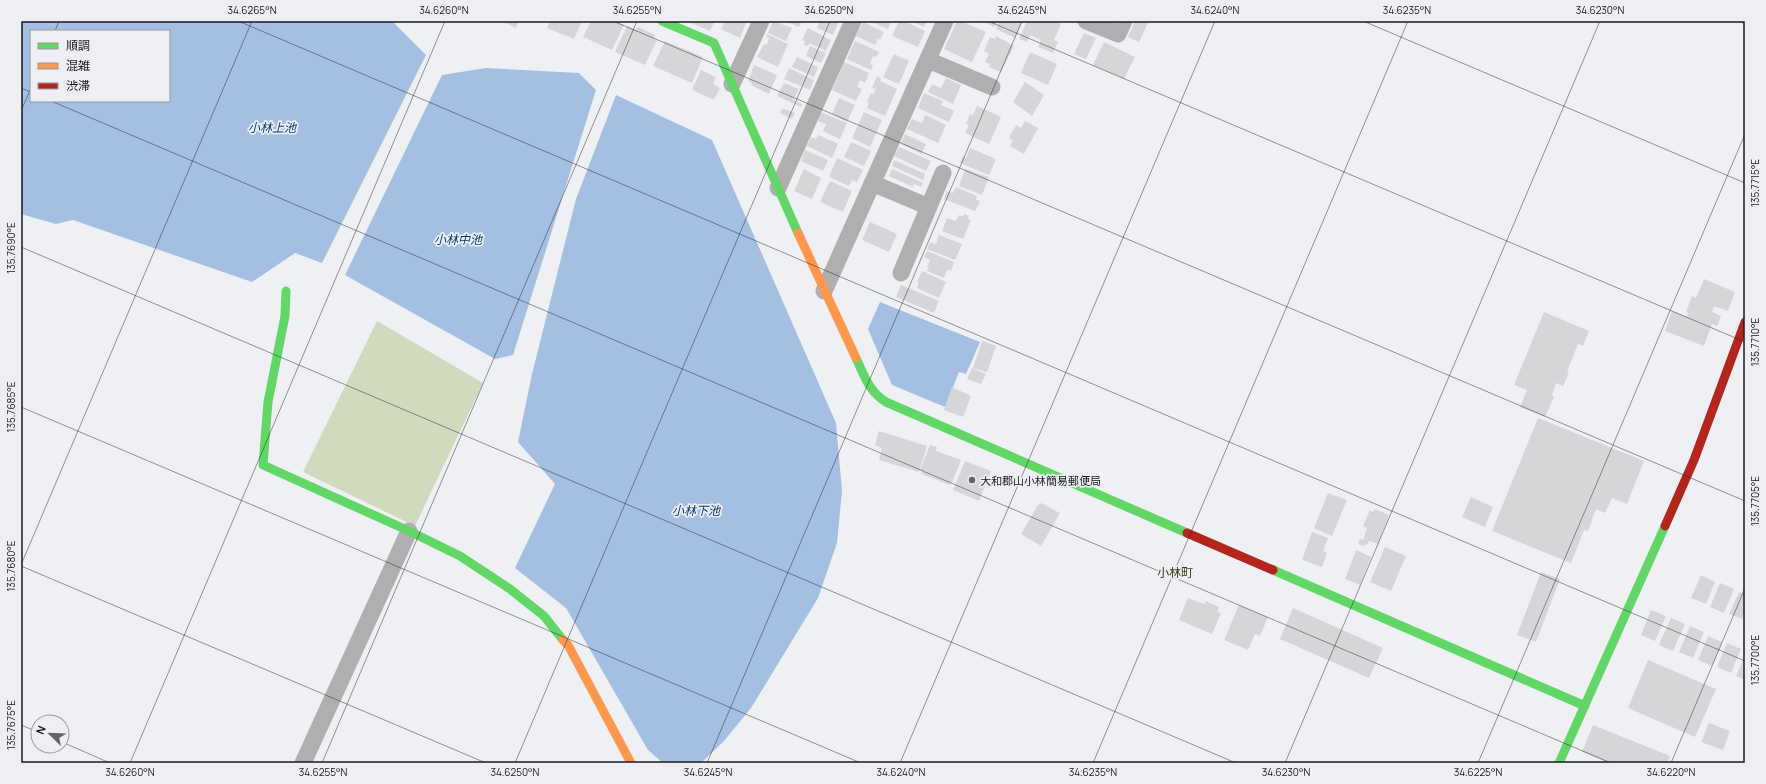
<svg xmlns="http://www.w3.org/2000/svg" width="1766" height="784" viewBox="0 0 1766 784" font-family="Manrope,'Noto Sans JP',sans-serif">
	<rect width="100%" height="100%" fill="#eef0f3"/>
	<path fill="#d0dabf" d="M377,321L483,383L415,526L303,472Z"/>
	<path fill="#a5bfe2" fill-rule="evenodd" d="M21,21H392L426,55L322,263L295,253L252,282L73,220L56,224L21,214ZM31,31H169V101H31Z
		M486,68L579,73L596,90L513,355L495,359L345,275L442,75Z
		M616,95L712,140L836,423L842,491L837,543L818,598L751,708L724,741L701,763H663L648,750L566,608L515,568L555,484L518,442L532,374L576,199Z
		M880,302L980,342L966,374L959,372L945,407L892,385L868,329Z"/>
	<path fill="#d6d6d8" d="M502,21H519L516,28Z
		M550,21H582L574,39L547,28Z
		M591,21H615L624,25L612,50L583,37Z
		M687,21H715L710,31Z
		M725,21H747L740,38L721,29Z
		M773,21L792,28L786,41L768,33Z
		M784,21H802L799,27Z
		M820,21H839L833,35L817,28Z
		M869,21H892L888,29Z
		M899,21H904L925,31L918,47L892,36Z
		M911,21H927L924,27Z
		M957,21H961L986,32L972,62L944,49Z
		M981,21H997L994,27Z
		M999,21H1023L1015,38L996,29Z
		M1027,21H1055L1061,24L1054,40L1058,42L1053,53L1038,47L1041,40L1030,35L1027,42L1019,39Z
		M1135,21H1149L1139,42L1128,37Z
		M863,22L884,32L880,40L878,38L875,45L856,36Z
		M627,26L636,30L638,27L655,35L654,39L657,40L645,65L615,52Z
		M808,28L831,40L826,51L809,43L808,46L804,45L805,41L802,40Z
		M1084,33L1096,38L1086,59L1074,54Z
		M767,34L788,44L778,67L757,57L764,44L767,45L769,38L766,37Z
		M996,36L1014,46L1001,72L989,67L990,64L985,62L989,54L984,51L990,37L995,39Z
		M665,41L703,57L692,83L653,66Z
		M855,41L879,52L876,57L873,56L870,64L873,65L871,70L847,59Z
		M1104,42L1135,57L1124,79L1093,65Z
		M810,46L826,53L821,63L806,56Z
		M1030,52L1057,64L1048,85L1021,73Z
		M894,54L909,61L899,84L883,77Z
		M797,57L818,67L814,77L792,67Z
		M844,62L869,73L865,83L860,80L857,87L862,89L856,101L832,90Z
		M754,65L777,75L769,94L751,85L752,83L748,81Z
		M789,68L814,80L810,90L784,79Z
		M701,70L716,77L713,84L720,88L714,100L692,90Z
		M877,76L881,78L880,81L897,89L885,116L867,108L869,103L867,102L871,93L873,94L876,89L872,88Z
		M946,78L961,85L953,104L928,92L932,84L941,88Z
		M1025,82L1044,95L1032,116L1013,102Z
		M784,83L799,89L793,100L802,104L801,107L777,96Z
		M924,93L943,101L941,105L954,111L949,122L918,108Z
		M839,98L855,105L847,122L832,114Z
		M977,106L1001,117L989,144L965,133L969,125L966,124L970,114L973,115Z
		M782,108L795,113L792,119L780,113Z
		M821,112L847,123L840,139L823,131L826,124L818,121Z
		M864,112L882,120L870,147L852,138Z
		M925,115L946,125L938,143L907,129L912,119L922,123Z
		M1025,121L1038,128L1024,154L1010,146L1013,140L1009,138L1016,125L1021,128Z
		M905,134L926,144L922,154L901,144Z
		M818,135L838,144L832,158L807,146L811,137L816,139Z
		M851,142L871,151L864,166L844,157Z
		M899,147L931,161L926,171L894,156Z
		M970,148L996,159L989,175L960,163L963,156L966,158Z
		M805,150L828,160L823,171L801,161Z
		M837,158L863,170L857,182L852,180L849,186L829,177Z
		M894,160L925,174L923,180L892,166Z
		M804,169L821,178L812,199L794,191Z
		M892,169L923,183L921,187L914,184L913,187L889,176Z
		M965,169L989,177L982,195L959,186Z
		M830,181L852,191L843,212L820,202Z
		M956,187L977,196L976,200L980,201L975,211L944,199L947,191L953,193Z
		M964,214L969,216L968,219L971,220L963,239L942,231L947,218L956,221L959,215L963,217Z
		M870,222L897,234L889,252L862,240Z
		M939,235L962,244L955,260L927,249L930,242L936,244Z
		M927,251L954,262L951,271L947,270L944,278L927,271L929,267H927L930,260L924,257Z
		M922,271L946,282L939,298L917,288L919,283L917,282Z
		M1704,279L1735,292L1728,311L1714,306L1712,312L1721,316L1717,326L1712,324L1704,346L1665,331L1672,311L1687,317L1688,313L1686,312L1692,296L1696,298Z
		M901,285L939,301L934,313L896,297Z
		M1544,312L1589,331L1583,346L1578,344L1567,372L1569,373L1563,386L1556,383L1552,395L1554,397L1545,417L1520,407L1527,390L1514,385Z
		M982,341L996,346L987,372L973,368Z
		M972,368L986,374L981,384L967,379Z
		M952,387L971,396L963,417L944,410Z
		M1538,418L1644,461L1627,504L1612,498L1605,513L1596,509L1588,531L1584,530L1571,563L1492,531Z
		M879,431L927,446L919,472L879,460L882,448L875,445Z
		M930,445L937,447L936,451L961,460L952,483L950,482V485L921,474L922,471L920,470Z
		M965,461L991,471L979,501L953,490Z
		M1328,493L1347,500L1332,536L1314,528Z
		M1471,497L1493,507L1485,527L1462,517Z
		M1041,503L1060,513L1041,546L1021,534L1038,505H1039Z
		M1375,509L1389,515L1378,544L1369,541L1367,545L1365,544L1364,546L1358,544L1360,539L1363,540L1367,528L1363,526L1370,510L1373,512Z
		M1312,532L1328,538L1323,551L1327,553L1322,567L1302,560Z
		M1385,547L1406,556L1391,591L1370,582Z
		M1356,550L1371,557L1360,585L1345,579Z
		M1541,572L1560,579L1536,642L1517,635Z
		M1701,575L1715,582L1706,604L1691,598Z
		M1720,583L1734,589L1724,613L1710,607Z
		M1739,592L1745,594V612L1742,619L1729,614Z
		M1188,598L1204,604L1206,601L1219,607L1217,612L1221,613L1212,634L1179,620Z
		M1239,605L1268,617L1260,636L1255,634L1248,650L1224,640Z
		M1293,608L1383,648L1369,678L1280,639Z
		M1651,610L1666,616L1655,641L1641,635Z
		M1671,618L1685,624L1673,651L1659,645Z
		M1690,626L1704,632L1693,658L1679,652Z
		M1708,636L1722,642L1712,666L1698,660Z
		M1727,643L1741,649L1731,673L1717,667Z
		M1745,656V680L1736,676Z
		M1648,660L1716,689L1695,737L1628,708Z
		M1709,723L1730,731L1723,750L1701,742Z
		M1593,725L1670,756L1667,763H1609L1582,752Z"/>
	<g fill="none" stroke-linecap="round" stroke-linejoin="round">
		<path stroke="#afafb0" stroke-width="17" d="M1086,21L1118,34L1124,21
			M928,60L992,87
			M732,84L761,21
			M872,183L929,207
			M778,188L853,21
			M901,273L943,173
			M824,291L945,21
			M303,763L409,531"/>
		<path stroke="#63d668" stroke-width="9" d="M662,21L714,43L798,233
			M286,291L285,316L268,402L263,465L409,531L460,556L510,589L544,616L563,640
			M856,358C864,375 869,392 886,402L1187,533
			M1273,570L1585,706
			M1559,763L1665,526"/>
		<path stroke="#ff974d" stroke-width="9" d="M798,233L856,358
			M563,640L568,645L631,763"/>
		<path stroke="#b3261e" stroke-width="9" d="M1665,526L1694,460L1745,322
			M1187,533L1273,570"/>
	</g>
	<path fill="none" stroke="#1a1a1c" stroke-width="1" stroke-opacity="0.45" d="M238,21L1745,661M613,21L1745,501M988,21L1745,342M1363,21L1745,183M1738,21L1745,24M55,31L59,21M21,88L31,92M51,101L1611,763M21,111L31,88M21,247L1236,763M21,407L861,763M21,565L252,21M21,566L486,763M21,725L38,732M62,742L110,763M130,763L445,21M322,763L637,21M515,763L830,21M707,763L1022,21M900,763L1215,21M1093,763L1408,21M1285,763L1600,21M1478,763L1745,134M1671,763L1745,588"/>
	<circle fill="#646567" stroke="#edeff4" stroke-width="1.5" cx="972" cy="480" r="4"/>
	<g text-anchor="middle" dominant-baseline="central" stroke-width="3.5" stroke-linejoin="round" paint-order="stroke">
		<g font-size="11" fill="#1a1a1c" stroke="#edeff4" text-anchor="start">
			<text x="980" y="480">大和郡山小林簡易郵便局</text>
		</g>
		<g font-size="12" font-style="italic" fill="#063771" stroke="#edeff4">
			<text x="272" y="127">小林上池</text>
			<text x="458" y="239">小林中池</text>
			<text x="696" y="510">小林下池</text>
		</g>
		<g font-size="12" fill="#3c3b11" stroke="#edeff4">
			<text x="1175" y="572">小林町</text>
		</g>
	</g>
	<rect width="1766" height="784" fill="none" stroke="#edeff4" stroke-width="44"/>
	<rect x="30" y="30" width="140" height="72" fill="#edeff4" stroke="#999a9e"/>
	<rect x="38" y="43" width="20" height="6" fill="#63d668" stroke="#999a9e"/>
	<text x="66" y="50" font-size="12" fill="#1a1a1c">順調</text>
	<rect x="38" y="63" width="20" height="6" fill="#ff974d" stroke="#999a9e"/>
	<text x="66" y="70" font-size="12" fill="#1a1a1c">混雑</text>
	<rect x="38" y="83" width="20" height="6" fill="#b3261e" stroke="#999a9e"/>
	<text x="66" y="90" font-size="12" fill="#1a1a1c">渋滞</text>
	<g transform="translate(50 734) rotate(293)"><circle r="19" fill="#edeff4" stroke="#999a9e"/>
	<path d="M0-3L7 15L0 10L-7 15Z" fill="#646567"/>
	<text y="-6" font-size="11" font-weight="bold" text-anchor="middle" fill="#1a1a1c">N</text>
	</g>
	<rect x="22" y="22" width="1722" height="740" fill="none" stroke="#1a1a1c" stroke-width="1.5"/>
	<g font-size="10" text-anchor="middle" fill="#1a1a1c">
		<text x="252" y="14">34.6265°N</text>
		<text x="444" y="14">34.6260°N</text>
		<text x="637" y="14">34.6255°N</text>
		<text x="829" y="14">34.6250°N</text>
		<text x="1022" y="14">34.6245°N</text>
		<text x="1215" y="14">34.6240°N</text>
		<text x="1407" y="14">34.6235°N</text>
		<text x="1600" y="14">34.6230°N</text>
		<text transform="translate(1755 183) rotate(-90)" y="4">135.7715°E</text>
		<text transform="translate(11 248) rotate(-90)" y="4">135.7690°E</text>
		<text transform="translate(1755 342) rotate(-90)" y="4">135.7710°E</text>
		<text transform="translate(11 407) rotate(-90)" y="4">135.7685°E</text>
		<text transform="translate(1755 501) rotate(-90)" y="4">135.7705°E</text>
		<text transform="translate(11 566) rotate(-90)" y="4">135.7680°E</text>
		<text transform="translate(1755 660) rotate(-90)" y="4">135.7700°E</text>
		<text transform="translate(11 725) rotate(-90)" y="4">135.7675°E</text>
		<text x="130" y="776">34.6260°N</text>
		<text x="323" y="776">34.6255°N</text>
		<text x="515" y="776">34.6250°N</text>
		<text x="708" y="776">34.6245°N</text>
		<text x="901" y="776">34.6240°N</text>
		<text x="1093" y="776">34.6235°N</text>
		<text x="1286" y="776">34.6230°N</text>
		<text x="1478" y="776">34.6225°N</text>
		<text x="1671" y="776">34.6220°N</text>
	</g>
</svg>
